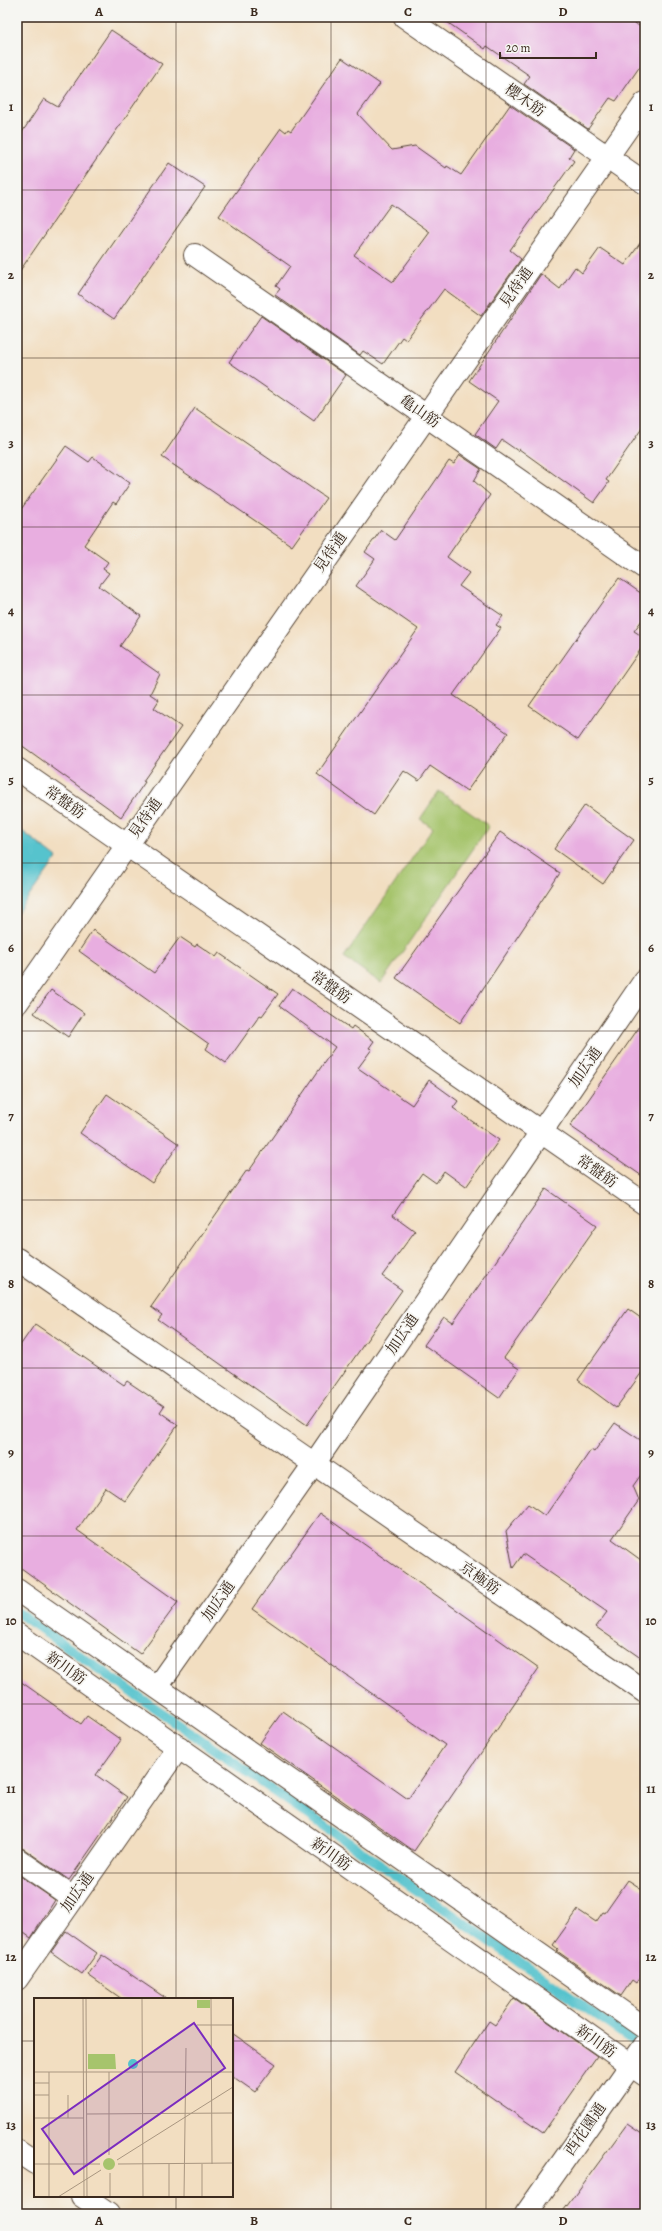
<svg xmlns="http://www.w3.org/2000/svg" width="662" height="2231" viewBox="0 0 662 2231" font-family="Alegreya,'Noto Serif JP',serif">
	<rect width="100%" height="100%" fill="#f6f6f2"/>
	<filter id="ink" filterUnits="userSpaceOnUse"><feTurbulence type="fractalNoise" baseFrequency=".025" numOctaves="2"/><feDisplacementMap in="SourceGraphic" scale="8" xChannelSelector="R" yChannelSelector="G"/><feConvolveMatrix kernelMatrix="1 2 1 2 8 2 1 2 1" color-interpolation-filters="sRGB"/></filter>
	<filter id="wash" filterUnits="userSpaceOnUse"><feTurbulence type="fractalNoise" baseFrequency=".012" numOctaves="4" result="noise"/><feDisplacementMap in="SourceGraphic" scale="16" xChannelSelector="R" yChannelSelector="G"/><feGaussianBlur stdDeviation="0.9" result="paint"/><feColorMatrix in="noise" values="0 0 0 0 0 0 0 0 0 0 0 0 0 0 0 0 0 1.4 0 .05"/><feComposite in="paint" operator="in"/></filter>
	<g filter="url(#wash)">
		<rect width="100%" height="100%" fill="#f2dec1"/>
		<path fill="#a6c46c" stroke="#707745" d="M439,791L489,826L381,983L344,957L433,828L420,819Z"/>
		<path fill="#56c3cd" stroke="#487676" d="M17,827L57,858L17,913Z"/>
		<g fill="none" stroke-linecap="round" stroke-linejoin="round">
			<path stroke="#56c3cd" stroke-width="10" d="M17,1612L645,2049"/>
		</g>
		<g id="blocks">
			<path fill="#e8aee0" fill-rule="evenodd" d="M440,17H626L645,30V59L616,101L610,98L588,129L524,84L530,76L487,46L485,49Z
				M111,30L162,64L17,275V140L44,99L58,107Z
				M342,58L380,84L358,114L392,150L415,146L446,168L447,166L461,175L510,105L574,149L569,157L574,161L510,250L521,259L481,316L444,289L406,340L402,337L383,364L363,351L360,355L275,295L280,289L276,286L290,266L219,216L281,128L286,132L288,129L291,131ZM391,204L430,232L393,282L354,255Z
				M169,163L205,187L114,319L78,294Z
				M645,236V424L606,480L609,482L594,503L519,449L518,451L502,440L496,449L475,434L498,401L469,381L541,274L560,289L575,267L582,273L600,248L625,265Z
				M261,316L346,375L314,421L229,362Z
				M195,408L326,498L292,546L162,457Z
				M66,446L89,462L93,457L130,483L116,504L113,502L84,545L108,562L103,569L109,573L99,586L141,616L120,646L160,674L150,694L159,700L154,708L181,727L143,781L145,782L121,817L17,742V515Z
				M460,455L481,469L474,481L490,495L447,557L469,573L459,586L503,616L496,625L501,628L453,695L508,733L467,791L430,766L419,781L404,771L374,815L317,774L418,629L356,586L375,559L365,552L381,530L395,540L449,461L454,464Z
				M619,578L645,596V616L634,631L645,638V643L578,740L529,706Z
				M585,805L634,840L603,884L554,849Z
				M500,832L560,873L460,1023L396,978Z
				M93,930L154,973L180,937L195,947L197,944L216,957L219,953L278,994L262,1016L260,1015L226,1063L206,1049L209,1044L79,951Z
				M292,988L351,1029L353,1026L374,1041L369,1048L372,1049L358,1068L412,1105L429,1080L458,1101L453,1108L499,1140L466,1187L444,1171L436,1183L422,1173L393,1215L415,1231L382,1276L402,1290L307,1425L158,1320L162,1315L151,1307L247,1170L249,1171L335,1047L279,1006Z
				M51,990L84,1013L68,1037L34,1013Z
				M645,1019V1178L570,1126Z
				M107,1094L179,1144L152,1183L80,1133Z
				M546,1189L597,1225L504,1358L519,1369L499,1398L424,1345L444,1317L453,1323Z
				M628,1309L645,1321V1368L616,1408L578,1380Z
				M35,1324L124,1385L127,1381L164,1406L160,1412L178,1425L125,1501L106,1488L77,1530L178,1602L140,1654L17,1565V1350Z
				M615,1423L645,1443V1469L633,1486L639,1500L612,1539L645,1563V1661L596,1627L607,1612L523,1554L513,1568L506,1531L528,1504L545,1516L591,1450L594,1452Z
				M320,1513L539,1668L414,1851L260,1743L283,1711L408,1799L445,1745L252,1609Z
				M17,1679L81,1724L87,1716L121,1740L96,1775L127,1797L69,1880L24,1849L17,1847Z
				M17,1874L55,1900L31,1938L17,1928Z
				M628,1880L645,1891V1969L636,1983L632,1980L621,1996L557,1951L558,1949L553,1945L578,1910L596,1922L603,1912L605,1913Z
				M66,1931L97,1953L82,1974L51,1952Z
				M102,1955L167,1999H122L88,1975Z
				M514,1998L597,2056L543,2133L455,2072L489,2021L495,2025Z
				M232,2033L276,2064L255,2092L232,2076Z
				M627,2124L645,2136V2214H561Z"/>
		</g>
	</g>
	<g filter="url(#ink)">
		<use href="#blocks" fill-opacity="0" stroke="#564536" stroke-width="1"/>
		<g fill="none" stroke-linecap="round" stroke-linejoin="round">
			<g stroke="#564536" stroke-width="24">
				<path id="minor" d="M405,17L645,183
					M195,255L645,568
					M17,769L645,1204
					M17,1003L645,103
					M17,1590L645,2028
					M17,1634L645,2075
					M157,1687L314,1464L645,980
					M17,1859L73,1898
					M17,1979L179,1747
					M17,2151L35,2163
					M82,2196L108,2214"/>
			</g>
			<g stroke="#564536" stroke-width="24">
				<path id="tertiary" d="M17,1259L645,1692
					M526,2214L645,2045"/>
			</g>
			<use href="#minor" stroke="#fff" stroke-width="22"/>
			<use href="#tertiary" stroke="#fff" stroke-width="22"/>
		</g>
	</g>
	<path fill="none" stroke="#3b2a1e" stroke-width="1" stroke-opacity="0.55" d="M176,17V1999M331,17V2214M486,17V2214M17,190H645M17,358H645M17,527H645M17,695H645M17,863H645M17,1031H645M17,1200H645M17,1368H645M17,1536H645M17,1704H645M17,1873H645M17,2041H35M232,2041H645M176,2196V2214"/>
	<g text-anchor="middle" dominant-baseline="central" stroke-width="3.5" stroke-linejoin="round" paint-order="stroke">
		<g font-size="15" fill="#3b2a1e" stroke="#f6f6f2">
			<text transform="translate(525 100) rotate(35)">櫻木筋</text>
			<text transform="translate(516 287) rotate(-55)">見待通</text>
			<text transform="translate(420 411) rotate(35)">亀山筋</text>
			<text transform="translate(330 552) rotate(-55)">見待通</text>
			<text transform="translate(65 802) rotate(35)">常盤筋</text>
			<text transform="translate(145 818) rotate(-55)">見待通</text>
			<text transform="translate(331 987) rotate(35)">常盤筋</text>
			<text transform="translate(585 1067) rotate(-55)">加広通</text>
			<text transform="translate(597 1171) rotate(35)">常盤筋</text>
			<text transform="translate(402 1334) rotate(-56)">加広通</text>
			<text transform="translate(480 1578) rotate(35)">京極筋</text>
			<text transform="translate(218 1601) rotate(-55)">加広通</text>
			<text transform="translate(66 1668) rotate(35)">新川筋</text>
			<text transform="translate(331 1854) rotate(35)">新川筋</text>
			<text transform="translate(77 1892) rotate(-55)">加広通</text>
			<text transform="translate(596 2041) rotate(35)">新川筋</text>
			<text transform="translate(585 2129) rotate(-55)">西花園通</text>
		</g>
	</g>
	<g transform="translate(34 1998)">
		<rect width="199" height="199" fill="#f2dec1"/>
		<path d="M163,2H176V10H163ZM54,56H81L82,71H54ZM69 166a6 6 0 1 1 12 0a6 6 0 1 1-12 0Z" fill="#a6c46c"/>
		<path d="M94 66a5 5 0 1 1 10 0a5 5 0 1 1-10 0Z" fill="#56c3cd"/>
		<path fill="none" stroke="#a99680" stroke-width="1" d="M49,0L50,199M52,0L53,199M108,0L109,199M177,0L178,166M163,27H199M0,74H199M75,74V157M0,85H15M0,97H15M34,97V120M53,116L199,115M0,120H50M83,162L199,89M0,166H66M84,166L199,165M135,166V199M168,166V199M15,199V74M24,199L67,172M76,199V175M150,199L152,50"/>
		<path fill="#7b2cbf" fill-opacity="0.15" stroke="#7b2cbf" stroke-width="2" d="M160,25L191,70L40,176L8,131Z"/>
		<rect width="199" height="199" fill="none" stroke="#3b2a1e" stroke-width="2"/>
	</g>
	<rect width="662" height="2231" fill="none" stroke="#f6f6f2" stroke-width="44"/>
	<path d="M500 52v6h96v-6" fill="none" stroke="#3b2a1e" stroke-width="2"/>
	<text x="506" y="52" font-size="12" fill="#3b2a1e" stroke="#f6f6f2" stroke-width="3" paint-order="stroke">20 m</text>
	<rect x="22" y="22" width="618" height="2187" fill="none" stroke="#3b2a1e" stroke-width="1.5"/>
	<g font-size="13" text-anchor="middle" font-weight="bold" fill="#3b2a1e">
		<text x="99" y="16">A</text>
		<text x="254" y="16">B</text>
		<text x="408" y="16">C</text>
		<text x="563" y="16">D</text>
		<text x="11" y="111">1</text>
		<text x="651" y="111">1</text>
		<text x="11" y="279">2</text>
		<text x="651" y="279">2</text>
		<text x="11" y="447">3</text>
		<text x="651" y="447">3</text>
		<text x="11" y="615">4</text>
		<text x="651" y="615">4</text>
		<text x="11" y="784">5</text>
		<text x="651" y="784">5</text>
		<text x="11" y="952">6</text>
		<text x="651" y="952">6</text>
		<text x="11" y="1120">7</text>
		<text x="651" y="1120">7</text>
		<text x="11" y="1288">8</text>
		<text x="651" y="1288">8</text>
		<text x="11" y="1457">9</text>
		<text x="651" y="1457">9</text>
		<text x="11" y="1625">10</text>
		<text x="651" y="1625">10</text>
		<text x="11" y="1793">11</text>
		<text x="651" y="1793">11</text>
		<text x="11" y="1961">12</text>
		<text x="651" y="1961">12</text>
		<text x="11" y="2129">13</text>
		<text x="651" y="2129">13</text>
		<text x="99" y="2225">A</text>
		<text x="254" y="2225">B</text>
		<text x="408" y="2225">C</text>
		<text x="563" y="2225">D</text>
	</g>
</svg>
